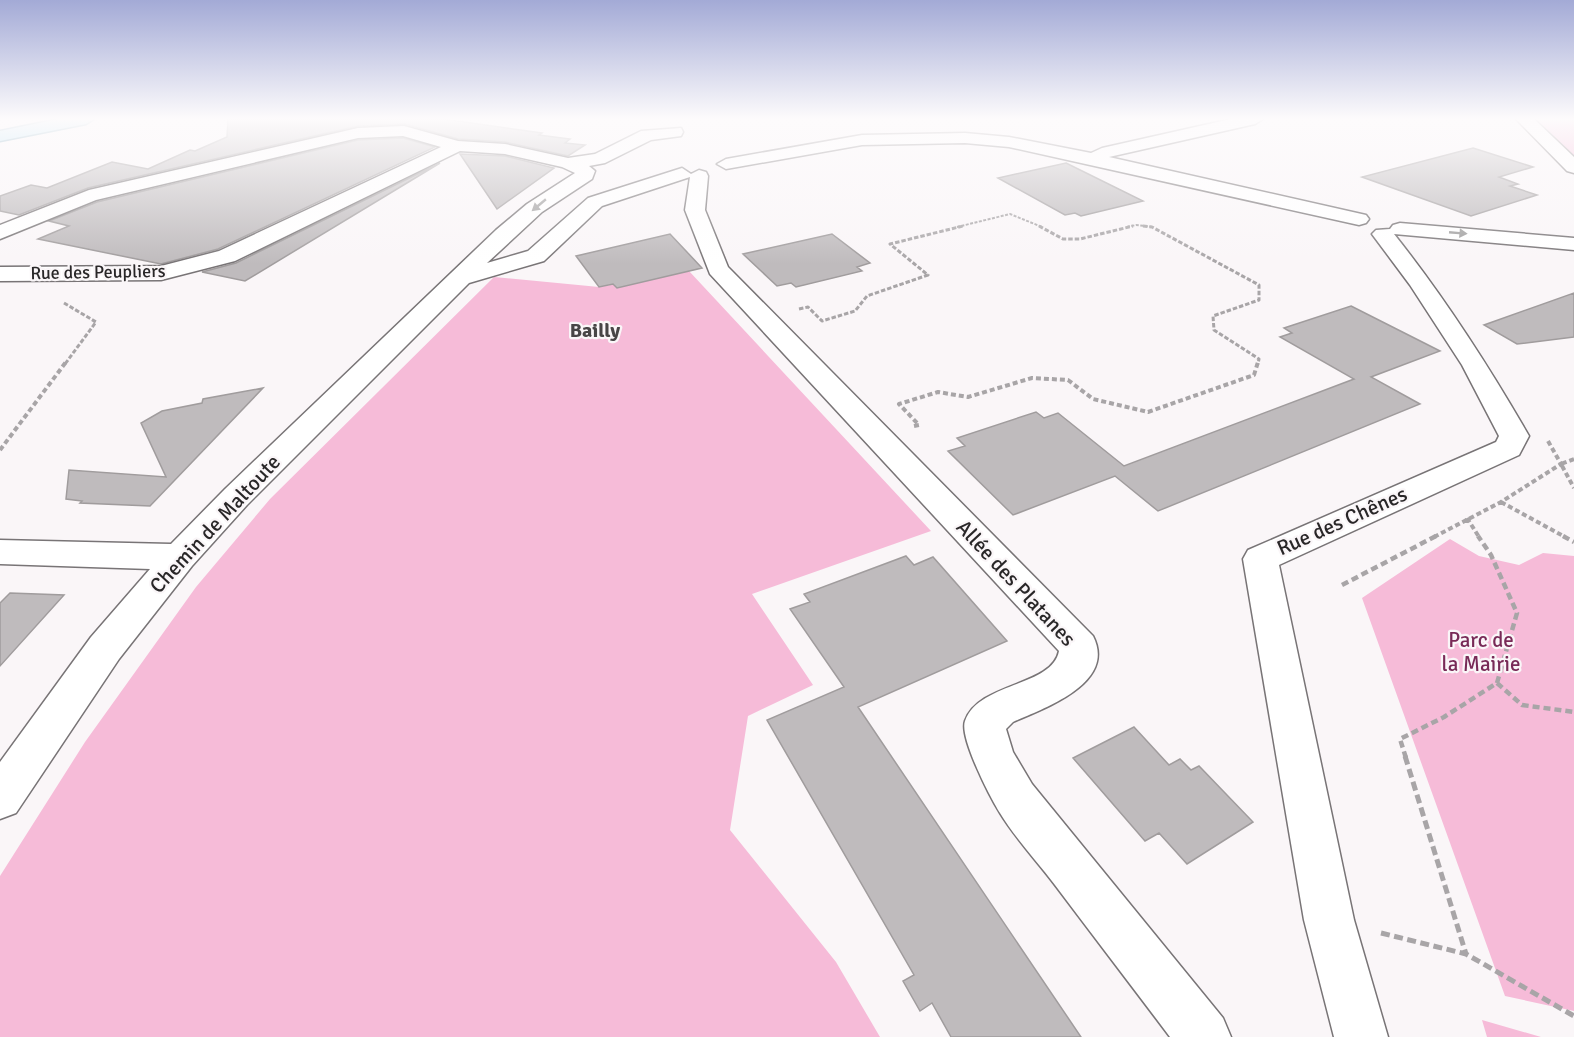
<svg xmlns="http://www.w3.org/2000/svg" width="1574" height="1037" viewBox="0 0 1574 1037" font-family="Signika,sans-serif">
	<rect width="100%" height="100%" fill="#faf6f8"/>
	<path fill="#f6bbd8" d="M1536,119H1574V157Z
		M689,271L931,531L752,594L813,685L748,716L730,830L836,962L880,1037H0V876L85,742L196,587L270,499L494,277L599,287Z
		M1450,539L1479,556L1519,565L1543,553L1574,556V1011L1505,996L1362,598Z
		M1482,1020L1541,1037H1487Z"/>
	<path fill="#bfbbbd" stroke="#a09c9d" stroke-width="1.5" d="M228,119H444L542,133L539,135L570,139L565,143L585,145L568,156L505,142L458,139L405,124L358,126L88,188L19,215L0,211V196L31,185L47,188L112,162L148,169L190,150L195,151L227,137Z
		M403,138L435,147L218,249L161,264L38,239L69,226L49,221L97,202L358,140Z
		M1473,148L1533,167L1499,177L1518,184L1510,186L1537,195L1471,216L1362,177Z
		M460,154L505,156L554,168L497,209Z
		M440,163L245,281L202,272L236,263Z
		M1066,163L1143,201L1081,216L1075,213L1065,215L998,178Z
		M670,234L702,268L617,288L613,284L599,287L576,256Z
		M832,234L870,263L857,267L862,271L796,287L791,283L777,286L743,254Z
		M1574,293V337L1517,344L1484,325Z
		M1351,306L1440,351L1371,377L1420,404L1158,511L1115,476L1013,515L948,451L965,446L957,438L1036,412L1044,418L1058,413L1124,466L1354,379L1280,337L1292,333L1284,328Z
		M263,388L150,506L80,503L82,501L66,499L69,470L166,477L141,423L162,411L202,403L203,399Z
		M906,556L914,565L933,557L1007,641L858,707L1081,1037H951L932,1003L920,1011L903,981L914,975L767,720L844,687L790,609L810,602L804,594Z
		M10,593L64,595L0,666V603Z
		M1134,727L1169,765L1180,759L1191,770L1199,766L1253,822L1187,864L1159,833L1145,841L1073,758Z"/>
	<g fill="none" stroke-linecap="round" stroke-linejoin="round">
		<g stroke="#787476" stroke-width="3">
			<path id="street" d="M1231,119H1263L1255,124L1109,157L1366,215L1369,219L1366,223L1359,225L1009,147L965,143L862,145L726,169L717,164L726,159L862,135L965,133L1009,137L1091,153L1102,148Z
				M1516,119H1534L1574,157V173L1567,171Z
				M404,126L458,141L505,144L568,158L595,154L641,131L681,128L683,132L681,136L651,140L605,163L589,166L595,171L592,179L542,212L487,263L528,251L588,198L682,168L691,174L699,170L706,172L708,176L705,210L728,267L1093,636C1117,683 1045,708 1013,722L1006,729L1013,752L1032,784L1223,1018L1231,1037H1170C1132,986 1093,936 1055,885C1037,861 1015,838 1000,813C990,797 959,737 965,721C979,682 1052,687 1059,651L710,274L685,210L690,177L602,206L544,261L469,283L247,505L192,566L119,659L16,813L0,819V762L91,637L150,569L0,564V540L171,544L225,489L496,230L527,204L575,173L562,167L505,154L460,151L235,261L161,280L0,281V267L161,266L219,251L441,147L403,136L358,138L96,200L0,239V225L89,190L358,128Z
				M1400,223L1574,238V250L1394,234C1445,298 1488,365 1529,436L1519,455L1279,565L1354,920L1388,1037H1334L1304,920L1243,559L1248,550L1496,442L1499,436L1462,365L1410,285L1372,234L1376,230L1390,229L1393,225Z"/>
		</g>
		<g stroke="#5490a8" stroke-width="3">
			<path id="primary" d="M59,119H94L86,124L0,141V131Z"/>
		</g>
		<path stroke="#a8a5a7" stroke-width="2" stroke-dasharray="3 1.5" stroke-linecap="butt" d="M957,227L1010,214L1042,227
			M1127,227L1136,225L1153,227"/>
		<path stroke="#a8a5a7" stroke-width="3" stroke-dasharray="4.5 2" stroke-linecap="butt" d="M1039,226L1063,239H1080L1133,226
			M1143,226L1152,227L1259,285V300L1213,316L1214,330L1259,359L1258,364
			M64,303L96,322L65,364
			M799,309L808,307L822,321L855,311L867,296L928,275L890,244L963,226"/>
		<path stroke="#a8a5a7" stroke-width="4" stroke-dasharray="5 3" stroke-linecap="butt" d="M914,426L919,425L899,404L938,392L968,397L1032,378L1068,380L1093,399L1148,412L1254,375L1258,362
			M0,450L66,362
			M1574,459L1561,464L1574,488
			M1501,502L1565,537
			M1467,518L1479,537
			M1434,537L1501,502L1561,464L1548,441"/>
		<path stroke="#a8a5a7" stroke-width="4.5" stroke-dasharray="7 4" stroke-linecap="butt" d="M1563,536L1574,542
			M1342,585L1436,536
			M1497,683L1522,705L1574,712
			M1406,758L1400,739L1444,717L1497,683L1517,613L1491,555L1478,536"/>
		<path stroke="#a8a5a7" stroke-width="5" stroke-dasharray="9 4.5" stroke-linecap="butt" d="M1405,756L1466,954
			M1381,933L1466,954L1574,1016"/>
		<use href="#street" fill="#fff" fill-rule="evenodd"/>
		<use href="#primary" fill="#a6def4" fill-rule="evenodd"/>
	</g>
	<defs><path id="oneway-solid" d="M-6-.8H1V-3.2L6.5 0L1 3.2V.8H-6Z" transform="scale(1.5)"/></defs>
	<g fill="#9f9e9e">
		<use href="#oneway-solid" transform="translate(539 205) rotate(140)"/>
		<use href="#oneway-solid" transform="translate(1458 233) rotate(5)"/>
	</g>
	<linearGradient id="sky" x2="0" y2="1"><stop stop-color="#a3aad6"/><stop offset="0.45" stop-color="#fdfbfc"/><stop offset="1" stop-color="#fdfbfc" stop-opacity="0"/></linearGradient>
	<rect width="1574" height="264" fill="url(#sky)"/>
	<g text-anchor="middle" dominant-baseline="central" stroke-width="4.5" stroke-linejoin="round" paint-order="stroke">
		<g font-size="18" fill="#292728" stroke="#faf6f8">
			<text transform="translate(98 272) rotate(-1)">Rue des Peupliers</text>
		</g>
		<g font-size="20" font-weight="bold" fill="#484546" stroke="#faf6f8">
			<text x="595" y="330">Bailly</text>
		</g>
		<g font-size="21" fill="#292728" stroke="#faf6f8">
			<text transform="translate(1342 521) rotate(-24)">Rue des Chênes</text>
			<text transform="translate(215 524) rotate(-47)">Chemin de Maltoute</text>
			<text transform="translate(1016 583) rotate(47)">Allée des Platanes</text>
		</g>
		<g font-size="21" fill="#782a57" stroke="#faf6f8">
			<text x="1481" y="640">Parc de<tspan x="1481" dy="24">la Mairie</tspan></text>
		</g>
	</g>
</svg>
